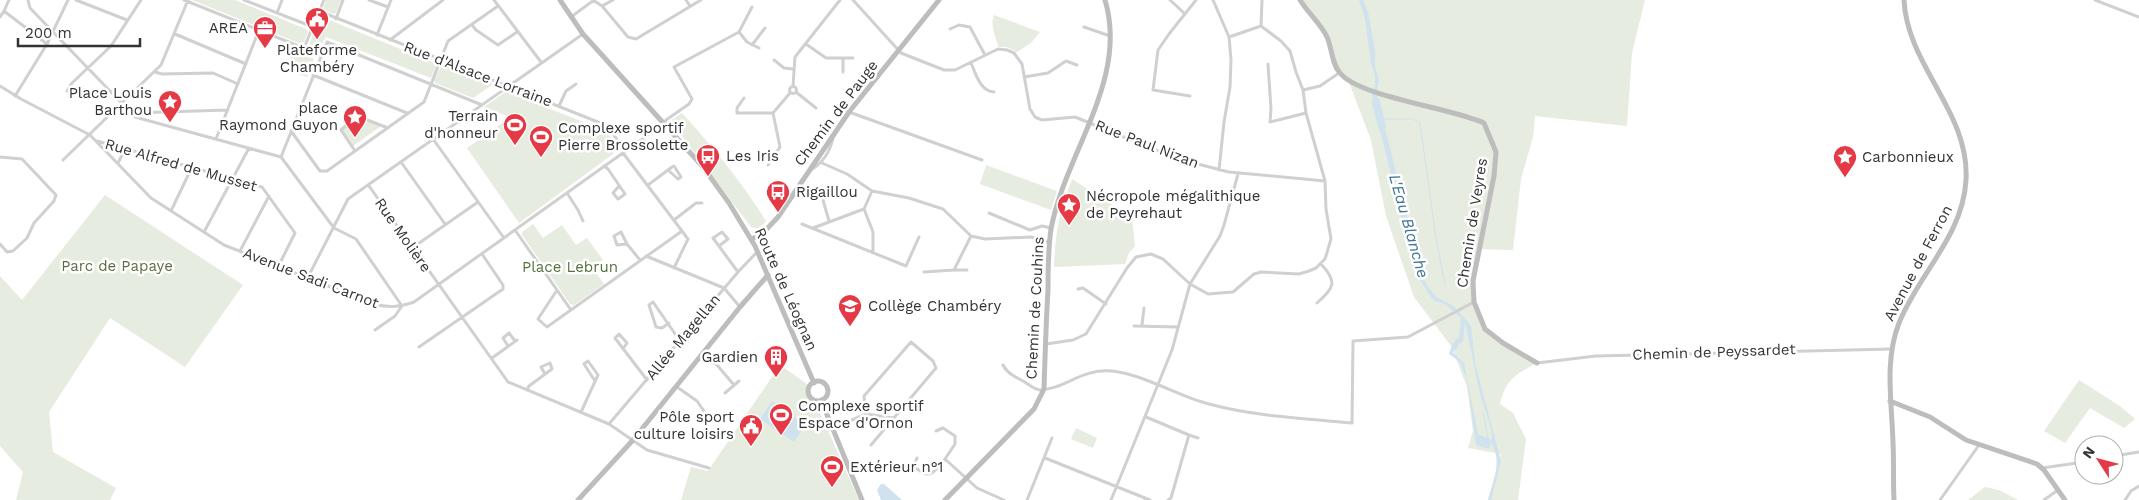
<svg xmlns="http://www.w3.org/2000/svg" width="2139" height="500" viewBox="0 0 2139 500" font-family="'Work Sans',sans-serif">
	<rect width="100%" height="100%" fill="#fff"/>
	<path fill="#e6ecdf" d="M192,0H235L306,29L308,32L304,42L301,44Z
		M326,0H341L336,13L332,14L323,9Z
		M1300,0H1645L1632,53L1627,126L1535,116L1533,137L1521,179L1513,250L1478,249L1473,281L1474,302L1485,329L1537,363C1515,375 1506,379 1500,404L1513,413L1526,439L1518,500H1488L1501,454L1468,448L1473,431L1467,387L1451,346L1414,297L1386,216L1371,140L1348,80L1339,73L1327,36Z
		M994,15L1040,32L1031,43L1017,52L1007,47H999C995,37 990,24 994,15Z
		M320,17H322L437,64L431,78L326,37L318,51L310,48L309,45Z
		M293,49L314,59L307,77L295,73C291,64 288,58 293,49Z
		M442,64L492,83V85L473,98L435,83L434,80Z
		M504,93H510L606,131L614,141L611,148L615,150L613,154L519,223L467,148L508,119L507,116L484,107Z
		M682,113C713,147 741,181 766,221C761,227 758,230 751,227L672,123V120Z
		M357,117L381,126L353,146L342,131Z
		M986,165L1057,191L1051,210L980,184Z
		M1072,179L1132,218L1135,246L1129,253L1125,264L1054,267C1055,232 1060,212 1072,179Z
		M105,195L243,285L185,367L110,318L49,412L53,452L116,488L110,500H16L23,472L0,446V276L22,300Z
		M533,224L543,238L562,225L576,245L587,238L603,260L592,267L604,284L574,305L570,304L522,235V232Z
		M780,365L807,384C803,396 808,400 817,406L859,500H681L691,467L708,471Z
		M2079,380L2120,406L2135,419L2124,428L2090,408L2065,443L2044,431Z
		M1076,428L1097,438L1093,448L1071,439Z
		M1985,487L1999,490L2018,500H1968Z"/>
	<path fill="#cfe2ee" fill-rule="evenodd" d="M1359,0H1363L1368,12L1375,50V67L1379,80L1376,94L1379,103V111L1375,113L1372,106L1376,102L1372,96L1375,89V76L1371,63L1365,19Z
		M1380,117L1387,136L1412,237L1418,246L1421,274L1428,287L1436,297L1454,306L1471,326L1475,363L1501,461L1491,500H1488C1493,482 1503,460 1491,443L1489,449L1476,445L1467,380L1460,362L1449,354L1453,343L1459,337L1461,318L1445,304L1435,301L1431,297L1418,277L1415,252L1404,226L1377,118ZM1465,321L1480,394L1491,428L1492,440L1478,434L1464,363L1452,352L1458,348V344L1463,342Z
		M772,401L806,425L794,442L760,419Z
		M881,484H884L902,500H881L877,490Z"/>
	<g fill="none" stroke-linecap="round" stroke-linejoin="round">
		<path stroke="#cfe2ee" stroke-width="1" d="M1380,119H1413L1420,123L1436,238L1445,285
			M1483,412L1488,438"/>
		<path stroke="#cfe2ee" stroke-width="8" d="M1376,102L1382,127"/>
		<path stroke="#d0d0d0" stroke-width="3" d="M9,0L4,11L47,44
			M28,0L30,8L135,117L281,157
			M76,0L127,20
			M184,0L321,55
			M244,0L313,27
			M369,0L388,7
			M494,0L541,62
			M593,0L602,6L628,37L636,39L701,0
			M686,0L690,6
			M853,0L901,53L944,70H955L998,49L1007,50L1014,53L1022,64L1030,109L1035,117L1042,120L1075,117L1178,159L1229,172L1325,181
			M1170,0L1184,13
			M1213,0L1229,37L1231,60L1230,87L1224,122L1219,170
			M2095,0L2139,17
			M602,6L613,0
			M319,11L608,126L625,152
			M277,13L282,0
			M0,17L4,11
			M571,17L594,0
			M336,19L343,0
			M472,25L476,30L498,45L517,32
			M1084,27L1110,36
			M950,29L959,25L970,27L985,55
			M739,32L747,42L759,48
			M175,34L246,64
			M377,35L391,0
			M1229,37L1261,26
			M390,40L443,0
			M806,44L826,58H853
			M752,45L765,28
			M304,48L324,0
			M843,58V72
			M774,60L784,68L793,69
			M971,63C976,74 980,91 994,92
			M1268,64L1271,109L1270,122L1306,113
			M155,72L162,74L213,73L238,84
			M313,75L407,113
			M1024,77L1048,73L1066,61L1077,65
			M0,86L21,99L90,135L151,198L224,245L374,304C389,308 400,307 414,302L665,123L666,120L689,104L692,99L674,67L739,32L752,7
			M793,86L795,57L840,0
			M789.5 90a3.5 3.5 0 1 1 7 0a3.5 3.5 0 1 1-7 0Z
			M1303,90L1320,86L1339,73
			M67,91L72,83L111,46L141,0
			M796,92L816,108
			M15,96L47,44L68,0
			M1190,96L1153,90L1158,50L1169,34L1196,0
			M744,98L737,108V113H773
			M559,106L566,91L576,84
			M849,112L982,160
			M131,113L228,110
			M773,113L790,93
			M291,131L320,171H327L424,102L448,41L498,6
			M216,139L259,30
			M433,139L504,238
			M97,141L262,187L295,233L278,267
			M355,151L341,130L357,116L388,128
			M623,153L688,239L674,268
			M0,157L22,159L56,195L54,201L34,223L27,238L13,251L7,252L0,244
			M281,157L327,42L482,105
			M281,157L334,228L356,239L402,306L395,316L375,330
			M63,160L161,65L188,0
			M401,162L445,224
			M118,163L125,149
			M822,163L847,174L872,191L909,198L943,209L971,236L985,239L1031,237L1049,242
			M768,165L780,147L773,113
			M604,166L608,169L625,194L618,199L613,193L619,186
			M811,170C824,162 830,152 833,138
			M648,185L672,167L674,166L681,177L678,179L668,170
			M369,186L508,382L609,424L647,450L709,468
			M872,191L864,209L873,232V252
			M567,193L578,210L583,221
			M823,200L829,221
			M171,211L192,167
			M989,213L1030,230L1042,226L1051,228
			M674,220L696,203H702
			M802,224L906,266L919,237
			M813,228L864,209
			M515,230L571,310
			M204,232L249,148
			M627,244L621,232L614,236L617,245L627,244L640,260
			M719,246L728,239L722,232L713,238L738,272
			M412,248L478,202
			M240,251L269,196
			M646,256L724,288L740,307
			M954,270H967
			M924,272L954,270L971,236
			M307,279L348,199L583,34
			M1078,289L1083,288L1106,304
			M557,290L538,319L547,327L682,231
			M1317,303C1334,288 1338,282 1321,264
			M669,323L662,328L656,327L649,305L653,302L680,341
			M1142,325L1144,308
			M1134,326L1178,327
			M1046,344L1073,340L1086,334L1127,268L1136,257L1151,254L1163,259L1190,284L1208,294L1233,292L1254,274L1261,272L1299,274L1309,271L1316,268L1325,259L1331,239L1326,209L1325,181L1306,113L1303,90L1296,72L1290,51L1281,41L1261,26L1262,0
			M508,346L503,338L509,333L515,341
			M419,347L503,289V285L482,254
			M623,349L627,343L619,334L615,338L647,380
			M702,355L717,365L734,385
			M492,358L517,340
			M1537,363L1596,356L1891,349
			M1003,365C1007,373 1015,377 1023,381C1028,384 1035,390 1040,390C1065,389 1082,368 1112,371C1146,375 1177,396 1209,404C1253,416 1307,419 1352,423L1353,341L1408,337L1474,302
			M677,387L697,401L710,420
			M527,390L529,386L552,369L550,363L541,367L545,374
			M725,393L739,381
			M581,412L598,375L588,361L584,364L595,381
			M866,414L894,418
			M1146,417L1189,435L1171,498L1168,500
			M609,424L738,272L757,252
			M833,428L866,414L864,396L911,342L933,361L936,368L871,445
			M936,431L943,428L955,436V444L945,459L977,488L1004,500
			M1189,435L1198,438
			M2114,456L2139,452
			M917,458L914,466C929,481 934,473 945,459
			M1045,458L1145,498V500
			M2042,468L2084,462
			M1145,498L1150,500
			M1027,500L1052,438
			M1111,500L1172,350L1190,284L1220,236L1224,225L1238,174
			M1940,500L1979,445
			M2044,500L2058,490
			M2125,500L2131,491L2139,486"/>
		<path stroke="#bdbdbd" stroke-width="5" d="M560,0L583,34L703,167L729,203L755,246L814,383
			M1300,0C1308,13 1321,24 1327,37C1332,48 1332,65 1340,73C1359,97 1452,108 1484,123L1496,152L1494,176L1473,281L1474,302L1485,329L1503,343L1537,363
			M752,239L763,233L778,217L849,112L939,0
			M808 391a10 10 0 1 1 20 0a10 10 0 1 1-20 0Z
			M821,400L862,500
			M1890,401L1930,417L1966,440L2037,464L2044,470L2065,500
			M578,500L633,440L740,307L768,275
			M945,500L1034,409L1044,389C1045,356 1046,323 1048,290C1048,270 1048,249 1051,229C1065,153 1129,80 1105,0
			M1894,500C1893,481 1894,462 1893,443C1892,403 1884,361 1899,323C1919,273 1963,236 1966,180C1970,112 1907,66 1904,0"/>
	</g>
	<defs>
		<g id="civic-pin" transform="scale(1.25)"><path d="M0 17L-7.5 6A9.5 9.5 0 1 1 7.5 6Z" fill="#e63946" stroke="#fff"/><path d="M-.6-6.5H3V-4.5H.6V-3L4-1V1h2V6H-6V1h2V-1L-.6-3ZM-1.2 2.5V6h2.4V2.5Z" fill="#fff"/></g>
		<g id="office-pin" transform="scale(1.25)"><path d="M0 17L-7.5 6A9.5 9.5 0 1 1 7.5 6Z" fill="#e63946" stroke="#fff"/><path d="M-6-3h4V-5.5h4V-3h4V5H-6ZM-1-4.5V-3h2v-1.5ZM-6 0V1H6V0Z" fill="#fff"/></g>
		<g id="sight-pin" transform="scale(1.25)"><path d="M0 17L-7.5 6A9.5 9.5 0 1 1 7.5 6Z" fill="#e63946" stroke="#fff"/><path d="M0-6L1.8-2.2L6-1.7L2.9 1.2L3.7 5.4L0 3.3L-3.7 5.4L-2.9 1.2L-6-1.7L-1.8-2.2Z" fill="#fff"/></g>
		<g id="stadium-pin" transform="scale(1.25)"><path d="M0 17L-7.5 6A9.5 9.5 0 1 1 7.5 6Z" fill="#e63946" stroke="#fff"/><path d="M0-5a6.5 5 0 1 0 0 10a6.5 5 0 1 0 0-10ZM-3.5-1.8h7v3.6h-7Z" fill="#fff"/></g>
		<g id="bus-pin" transform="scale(1.25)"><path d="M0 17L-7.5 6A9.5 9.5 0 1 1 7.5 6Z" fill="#e63946" stroke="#fff"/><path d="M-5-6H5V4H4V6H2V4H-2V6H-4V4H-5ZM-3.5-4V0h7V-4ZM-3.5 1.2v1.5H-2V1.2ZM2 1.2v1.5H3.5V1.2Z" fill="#fff"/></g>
		<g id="school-pin" transform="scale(1.25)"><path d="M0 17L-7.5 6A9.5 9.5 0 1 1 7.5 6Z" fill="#e63946" stroke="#fff"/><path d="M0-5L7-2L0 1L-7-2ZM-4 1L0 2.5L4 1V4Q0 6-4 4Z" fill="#fff"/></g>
		<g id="building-pin" transform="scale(1.25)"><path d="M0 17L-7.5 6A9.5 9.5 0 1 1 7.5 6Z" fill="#e63946" stroke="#fff"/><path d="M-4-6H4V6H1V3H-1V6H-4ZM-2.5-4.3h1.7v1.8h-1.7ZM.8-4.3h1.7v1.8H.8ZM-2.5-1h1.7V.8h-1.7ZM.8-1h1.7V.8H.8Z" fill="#fff"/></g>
	</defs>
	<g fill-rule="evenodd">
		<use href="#civic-pin" x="317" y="19"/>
		<use href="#office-pin" x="265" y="28"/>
		<use href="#sight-pin" x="170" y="102"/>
		<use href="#sight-pin" x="355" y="117"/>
		<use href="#stadium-pin" x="515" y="125"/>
		<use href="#stadium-pin" x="541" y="137"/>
		<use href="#bus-pin" x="708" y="156"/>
		<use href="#sight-pin" x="1845" y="157"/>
		<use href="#bus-pin" x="778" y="192"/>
		<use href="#sight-pin" x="1069" y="205"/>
		<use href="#school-pin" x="850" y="306"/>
		<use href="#building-pin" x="776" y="357"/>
		<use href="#stadium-pin" x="781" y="415"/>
		<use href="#civic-pin" x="751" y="426"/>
		<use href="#stadium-pin" x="832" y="467"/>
	</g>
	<g text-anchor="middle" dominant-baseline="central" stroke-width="5" stroke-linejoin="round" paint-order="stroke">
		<g font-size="15" fill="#333" stroke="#fff" text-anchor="start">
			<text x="248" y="28" text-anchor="end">AREA</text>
			<text x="317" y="50" text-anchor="middle">Plateforme<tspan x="317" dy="17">Chambéry</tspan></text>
			<text x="152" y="93" text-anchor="end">Place Louis<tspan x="152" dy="17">Barthou</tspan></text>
			<text x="338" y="108" text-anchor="end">place<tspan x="338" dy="17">Raymond Guyon</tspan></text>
			<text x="498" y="116" text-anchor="end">Terrain<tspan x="498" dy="17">d'honneur</tspan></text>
			<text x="558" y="128">Complexe sportif<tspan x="558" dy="17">Pierre Brossolette</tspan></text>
			<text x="726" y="156">Les Iris</text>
			<text x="1862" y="157">Carbonnieux</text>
			<text x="796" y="192">Rigaillou</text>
			<text x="1086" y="196">Nécropole mégalithique<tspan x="1086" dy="17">de Peyrehaut</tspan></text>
			<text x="868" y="306">Collège Chambéry</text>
			<text x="758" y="357" text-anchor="end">Gardien</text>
			<text x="798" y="406">Complexe sportif<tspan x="798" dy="17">Espace d'Ornon</tspan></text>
			<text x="734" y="417" text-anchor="end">Pôle sport<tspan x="734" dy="17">culture loisirs</tspan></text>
			<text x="850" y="467">Extérieur n°1</text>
		</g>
		<g font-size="15" fill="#333" stroke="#fff">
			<text transform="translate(478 74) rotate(21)">Rue d'Alsace Lorraine</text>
			<text transform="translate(836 113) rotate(-53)">Chemin de Pauge</text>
			<text transform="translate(1147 144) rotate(21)">Rue Paul Nizan</text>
			<text transform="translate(181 165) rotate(16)">Rue Alfred de Musset</text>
			<text transform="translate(1472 223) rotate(-81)">Chemin de Veyres</text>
			<text transform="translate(403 235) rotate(55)">Rue Molière</text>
			<text transform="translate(1918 263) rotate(-62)">Avenue de Ferron</text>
			<text transform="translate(311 278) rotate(21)">Avenue Sadi Carnot</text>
			<text transform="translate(786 289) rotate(66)">Route de Léognan</text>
			<text transform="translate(1035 308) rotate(-87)">Chemin de Couhins</text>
			<text transform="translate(683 337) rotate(-50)">Allée Magellan</text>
			<text transform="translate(1714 352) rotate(-2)">Chemin de Peyssardet</text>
		</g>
		<g font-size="15" fill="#56703f" stroke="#fff">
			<text x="117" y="266">Parc de Papaye</text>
			<text x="570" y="267">Place Lebrun</text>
		</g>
		<g font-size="16" font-style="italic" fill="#3f7597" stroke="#fff">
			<text transform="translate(1409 226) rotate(74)">L'Eau Blanche</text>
		</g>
	</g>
	<g transform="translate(2099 460) rotate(306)"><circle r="24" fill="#ffffff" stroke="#adadad"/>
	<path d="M0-4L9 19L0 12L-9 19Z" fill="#e63946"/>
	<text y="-8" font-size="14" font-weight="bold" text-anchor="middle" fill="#333333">N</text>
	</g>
	<path d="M18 38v8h122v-8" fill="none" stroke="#333333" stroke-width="2.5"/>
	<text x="25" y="38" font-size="15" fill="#333333" stroke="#ffffff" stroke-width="4" paint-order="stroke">200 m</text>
</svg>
